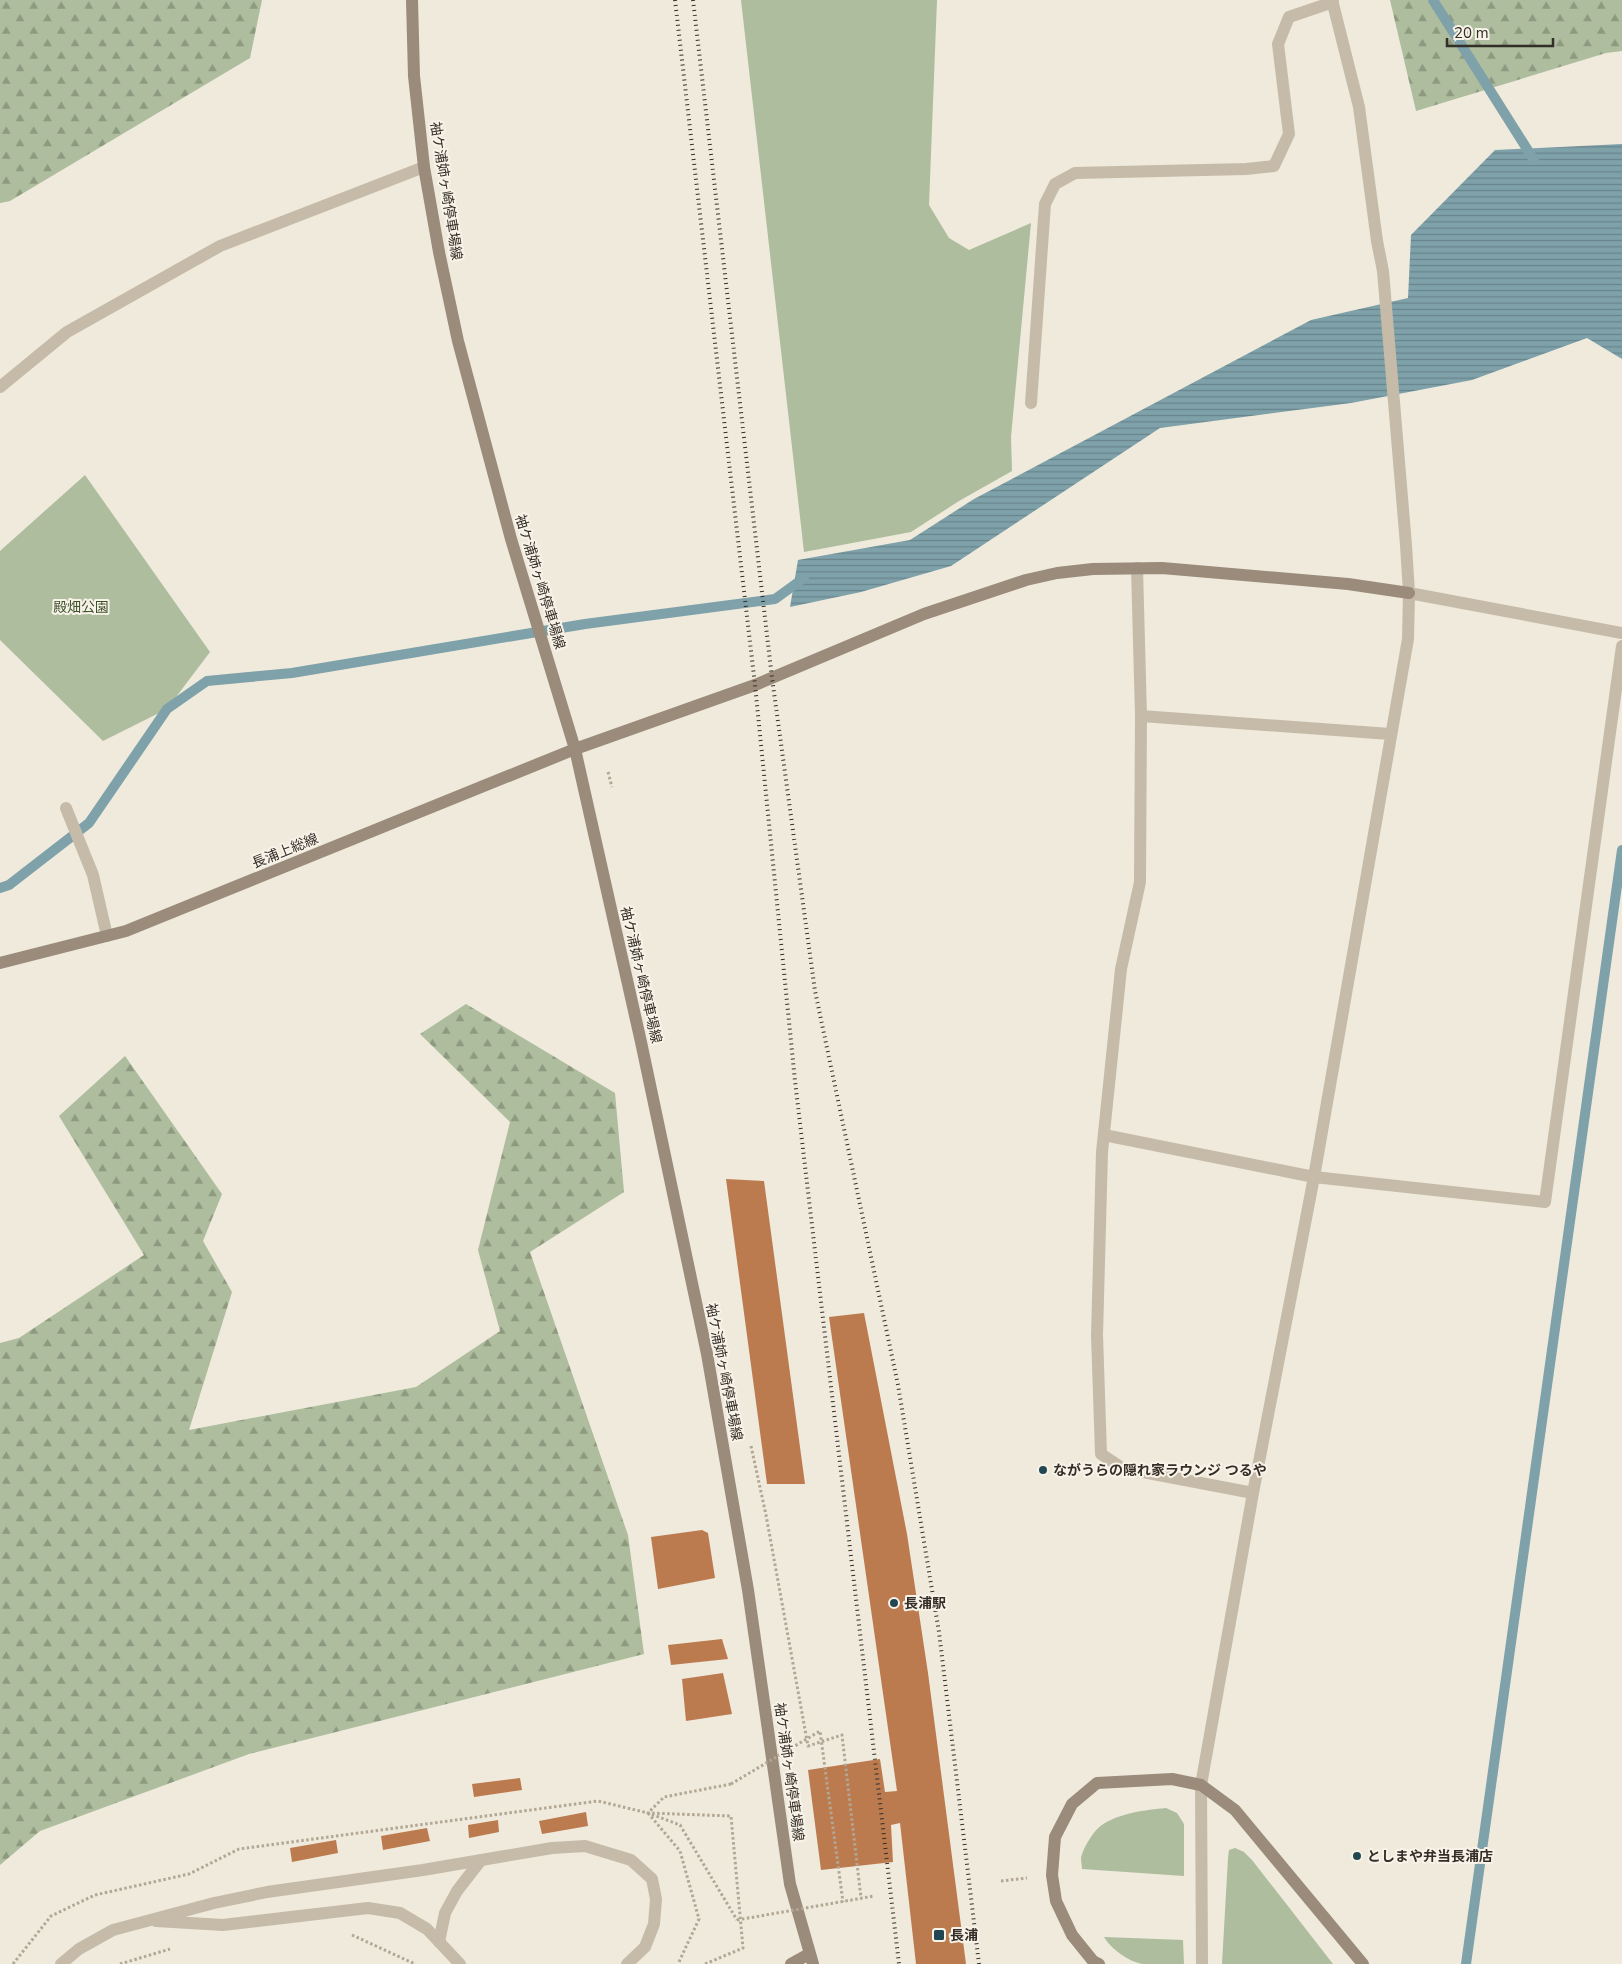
<svg xmlns="http://www.w3.org/2000/svg" width="1622" height="1964" viewBox="0 0 1622 1964" font-family="'Nunito Sans','Noto Sans JP',sans-serif">
	<defs>
		<pattern id="forest-firs" width="22" height="20" patternUnits="userSpaceOnUse" patternTransform="scale(1.25)"><rect width="22" height="20" fill="#adbd9d"/><path d="M5 1l3.5 6h-7zM16 11l3.5 6h-7z" fill="#8e9a80"/></pattern>
		<pattern id="water-rules" width="6" height="5" patternUnits="userSpaceOnUse" patternTransform="scale(1.25)"><rect width="6" height="5" fill="#7ea1aa"/><path d="M0 2.5h6" fill="none" stroke="#68848a"/></pattern>
	</defs>
	<rect width="100%" height="100%" fill="#efeadc"/>
	<path fill="#adbd9d" d="M741,0H937L929,205L949,238L969,250L1031,223L1011,437L1012,471L959,501L911,532L804,552Z
		M85,475L210,652L167,709L103,741L0,640V551Z
		M1166,1808L1177,1813L1184,1824V1876L1082,1869C1082,1866 1081,1861 1081,1858C1083,1848 1094,1830 1102,1825C1119,1813 1146,1810 1166,1808Z
		M1235,1848L1244,1852L1252,1860L1333,1964H1222L1228,1858L1229,1850Z
		M1104,1937L1183,1940L1184,1964C1171,1964 1156,1964 1143,1964C1129,1962 1111,1949 1104,1937Z"/>
	<path fill="url(#forest-firs)" d="M0,0H262L250,58L10,201L0,203Z
		M1390,0H1622V51L1606,53L1416,111Z
		M466,1004L615,1093L624,1192L530,1252L628,1535L644,1654L249,1754L40,1831L0,1865V1343L19,1338L144,1255L59,1116L125,1056L222,1194L203,1241L232,1292L189,1430L416,1387L500,1331L478,1250L510,1122L420,1034Z"/>
	<path fill="url(#water-rules)" d="M1622,144V359L1587,338L1472,380L1351,403L1160,428L951,566L861,592L790,607L798,560L910,540L974,499L1311,320L1408,298L1411,235L1495,150Z"/>
	<g fill="none" stroke-linecap="round" stroke-linejoin="round">
		<path stroke="#7ea1aa" stroke-width="10" d="M1433,0L1534,160
			M0,888L9,885L89,823L167,709L207,681L292,673L585,624L775,599L804,578
			M1466,1964L1622,850"/>
	</g>
	<path fill="#bb7b4f" d="M726,1179L764,1181L805,1484H767Z
		M864,1313L907,1534L928,1673L966,1964H916L900,1823L891,1825L893,1862L821,1870L808,1770L880,1759L885,1792L897,1791L829,1317Z
		M702,1530L708,1533L715,1578L658,1589L651,1537Z
		M722,1639L728,1659L671,1665L668,1645Z
		M723,1673L732,1714L686,1721L682,1679Z
		M520,1778L522,1790L474,1797L472,1784Z
		M586,1812L588,1826L542,1834L539,1821Z
		M498,1820L499,1832L469,1838L468,1825Z
		M427,1828L430,1841L383,1850L381,1836Z
		M336,1840L338,1853L292,1862L290,1848Z"/>
	<g fill="none" stroke-linecap="round" stroke-linejoin="round">
		<path stroke="#b2a694" stroke-width="3" stroke-dasharray="2.5 2.5" stroke-linecap="butt" d="M608,772L612,787
			M751,1446L766,1515L808,1746L842,1735L861,1898
			M731,1784L664,1797L648,1813L680,1825L737,1920
			M648,1813L680,1851L699,1919L678,1964
			M1001,1881L1027,1878
			M352,1935L415,1964
			M13,1964L51,1916L95,1895L189,1874L239,1849L598,1801L648,1813L731,1816L743,1948L705,1964
			M120,1964L170,1949"/>
		<path stroke="#c6bba9" stroke-width="12" d="M439,1942L445,1913L457,1891L481,1860"/>
		<path stroke="#c6bba9" stroke-width="12" d="M0,387L67,332L220,246L424,167
			M1031,403L1045,204L1055,184L1075,173L1246,169L1274,166L1289,134L1278,44L1289,17L1333,2
			M1137,568L1141,716L1140,882L1121,969L1102,1152L1097,1335L1101,1454L1122,1468L1253,1493
			M1409,593L1622,633
			M1141,716L1390,734
			M66,808L93,875L107,936
			M1104,1135L1314,1177L1545,1202L1622,646
			M156,1921L223,1925L368,1908L400,1913L427,1929L460,1964
			M61,1964L79,1949L113,1930L214,1903L267,1892L423,1870L552,1848L585,1846L631,1860L652,1879L656,1899L654,1924L645,1947L627,1964
			M1202,1964L1201,1785L1253,1493L1314,1177L1408,639L1409,593L1406,545L1383,271L1377,241L1359,107L1332,0"/>
		<path stroke="#9a8b7b" stroke-width="12" d="M412,0L414,76L424,167L439,252L458,341L511,539L575,749L641,1042L707,1354L748,1590L790,1884L813,1964
			M0,963L126,931L575,749L755,685L924,614L1026,580L1057,573L1093,569L1162,568L1348,584L1409,593
			M791,1964L809,1954
			M1099,1964L1093,1961L1072,1935L1056,1901L1052,1875L1055,1837L1072,1804L1097,1783L1172,1779L1201,1785L1235,1810L1363,1964"/>
		<path stroke="#342e28" stroke-width="4" stroke-dasharray="1 4" stroke-linecap="butt" d="M675,0L755,685L795,1081L899,1964
			M693,0L772,678L815,991L898,1385L939,1632L979,1964"/>
		<path stroke="#b2a694" stroke-width="3" stroke-dasharray="2.5 2.5" stroke-linecap="butt" d="M731,1784L820,1731L843,1902
			M737,1920L874,1896"/>
	</g>
	<g fill="#224752" stroke="#f8f3e8" stroke-width="2">
		<circle cx="1043" cy="1470" r="5"/>
		<circle cx="894" cy="1603" r="5"/>
		<circle cx="1357" cy="1856" r="5"/>
		<rect x="933" y="1929" width="12" height="12" rx="2.5"/>
	</g>
	<g text-anchor="middle" dominant-baseline="central" stroke-width="4" stroke-linejoin="round" paint-order="stroke">
		<g font-size="14" fill="#342e28" stroke="#f8f3e8">
			<text transform="translate(446 191) rotate(81)">袖ケ浦姉ヶ崎停車場線</text>
			<text transform="translate(540 582) rotate(73)">袖ケ浦姉ヶ崎停車場線</text>
			<text transform="translate(285 851) rotate(-22)">長浦上総線</text>
			<text transform="translate(641 975) rotate(77)">袖ケ浦姉ヶ崎停車場線</text>
			<text transform="translate(724 1372) rotate(79)">袖ケ浦姉ヶ崎停車場線</text>
			<text transform="translate(789 1772) rotate(82)">袖ケ浦姉ヶ崎停車場線</text>
		</g>
		<g font-size="14" fill="#3e502e" stroke="#f8f3e8">
			<text x="81" y="607">殿畑公園</text>
		</g>
		<g font-size="14" font-weight="bold" fill="#342e28" stroke="#f8f3e8" text-anchor="start">
			<text x="1053" y="1470">ながうらの隠れ家ラウンジ つるや</text>
			<text x="904" y="1603">長浦駅</text>
			<text x="1367" y="1856">としまや弁当長浦店</text>
			<text x="950" y="1935">長浦</text>
		</g>
	</g>
	<path d="M1447 38v8h106v-8" fill="none" stroke="#342e28" stroke-width="2.5"/>
	<text x="1454" y="38" font-size="15" fill="#342e28" stroke="#f8f3e8" stroke-width="4" paint-order="stroke">20 m</text>
</svg>
